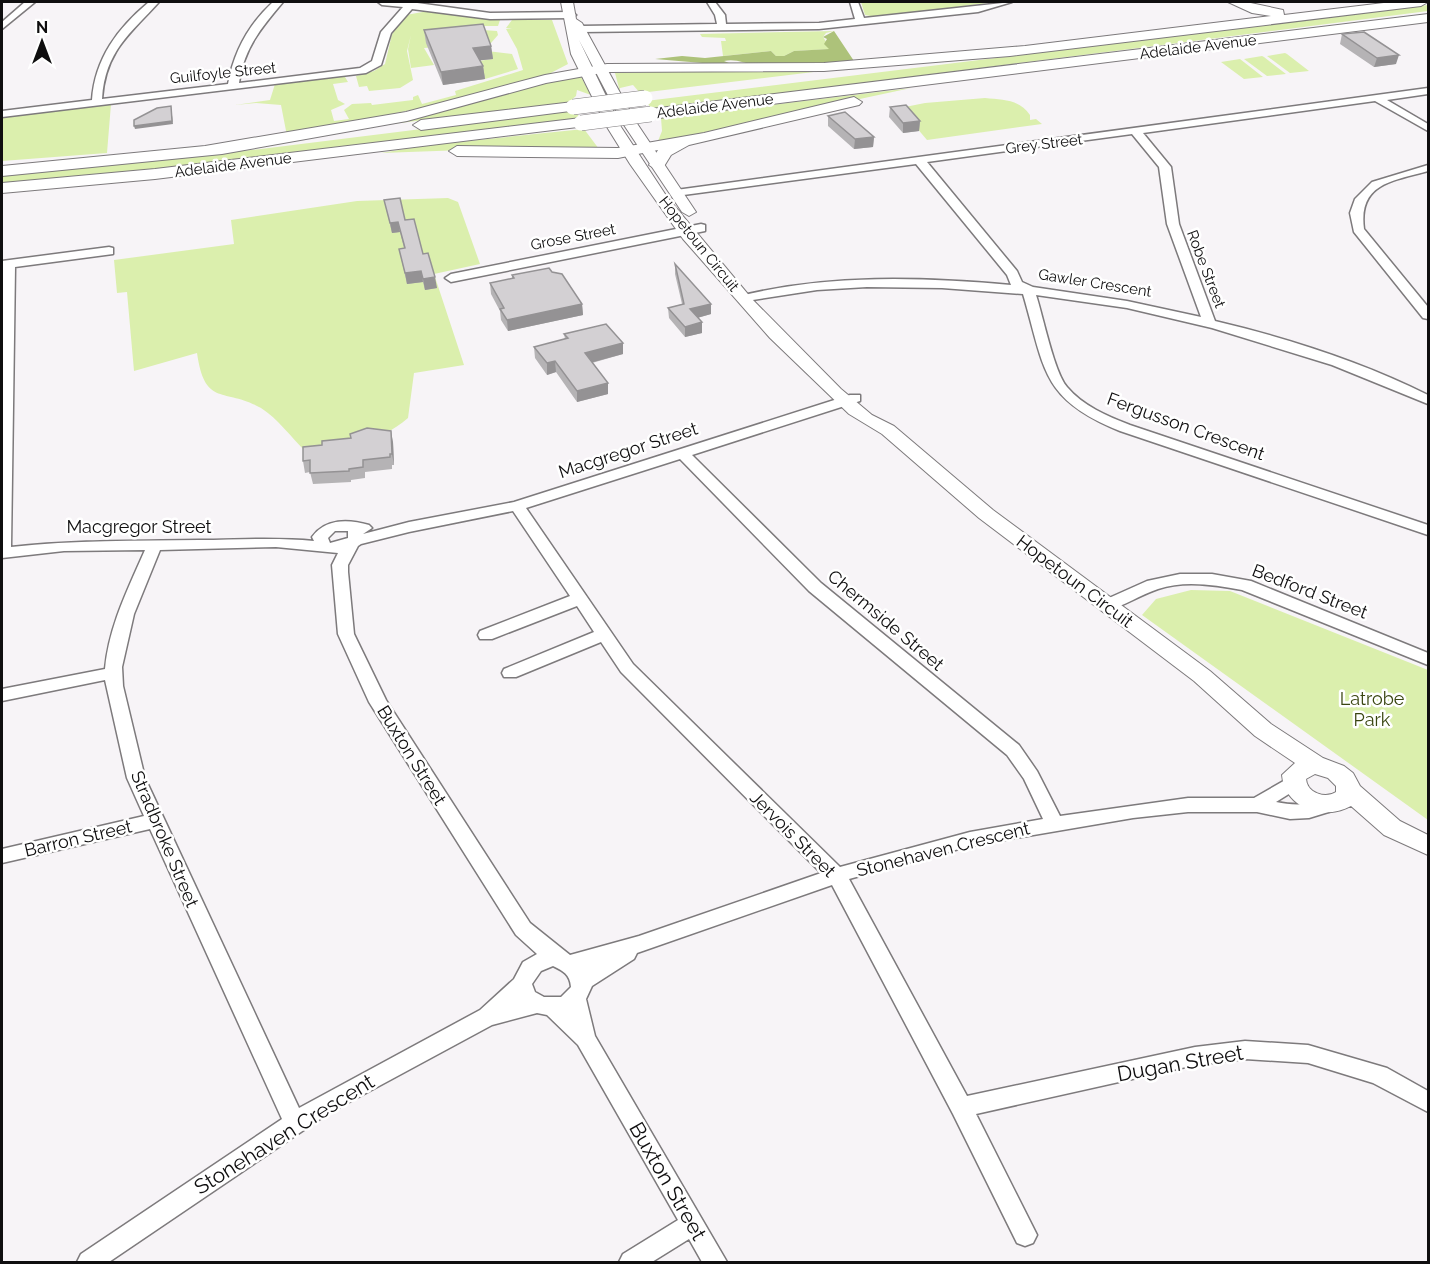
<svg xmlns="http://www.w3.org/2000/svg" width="1430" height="1264" viewBox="0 0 1430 1264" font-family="Raleway,sans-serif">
	<rect width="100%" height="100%" fill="#f7f4f7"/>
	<path fill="#dbefad" d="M861,2H996L876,17L865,15Z
		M1428,5V11L652,110L646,101Z
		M428,11L500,20L498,26H479L484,27L483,30L497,31L498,35L491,43L424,48L434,65L411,68L408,49L411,35L407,51L413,80L400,88L369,91L367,86L359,87L356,76L374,71L385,64L392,34L406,15Z
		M512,20H552L568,64L547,75L444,103L287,136L281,105L256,103L235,105L270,100L275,84L341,77H345L348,82L333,84L338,100L345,104L331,110L334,121L349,119L344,110L352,104L371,103L372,105L413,100V97L418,95L422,104L456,95L455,91L523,70L517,49L506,29H512L506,28Z
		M834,31L826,33L823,37L831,49L794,51L784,56H776L771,51L723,56L721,41H726L725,38L702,37L700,34Z
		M487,51L512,54L518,69L485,79L481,69L466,63L492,59Z
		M1285,53L1287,54L1309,71L1290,73L1267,56Z
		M1262,56L1264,57L1286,74L1267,76L1244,59Z
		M1240,59L1263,77L1244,79L1221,62Z
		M855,67L640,93L633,85L620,88V92L615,73Z
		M580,75L591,95L577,90L576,96L569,102L376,126Z
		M911,88L692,135L658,141L662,131L661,118Z
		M985,98C1003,100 1019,99 1030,115V120L1036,119L1042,124L927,140L900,108L925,103Z
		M111,104L107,153L2,161V117Z
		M575,110L580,119L215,163L2,184V176L261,149Z
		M584,129L599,149H492L381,153L429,145Z
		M448,198L458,202L480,264L434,274L464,365L414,373L408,418C379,443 342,449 305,451C292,438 277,418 261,408C224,387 205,408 197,353L134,371L127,292L117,293L114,260L234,244L231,220L357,201Z
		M1191,590L1230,591L1428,670V820L1142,615L1156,599Z"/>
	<path fill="#adc27a" d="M834,31L854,61C821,64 788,63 756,64C744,64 736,58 724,61L729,63L726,65L655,59L682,56L705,58L771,51L776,56H784L794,51L829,49L824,44L827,39L823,37Z"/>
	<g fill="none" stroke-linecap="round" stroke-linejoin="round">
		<g stroke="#7d7a7c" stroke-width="3">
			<path id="minor" d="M25,2H35L2,29V22Z
				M149,2H159C130,34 105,51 102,99L228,84C234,51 249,24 273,2H283C261,28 244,48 239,83L360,68L372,61L381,32L403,7L382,5L378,2H410L490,13L571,12L576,15L571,18L490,19L412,9L391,33L381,65L366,73L2,117V111L92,100C95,58 118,28 149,2Z
				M707,2H715L725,15L726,24L819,23L855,19L850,2H858L864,18L1012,2L978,12L819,29L581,32L576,29L581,26L717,24L715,15Z
				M1428,88V94L1387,100L1428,124V131L1375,101L1143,133L1171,167L1179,224L1215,321C1287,338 1362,362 1428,395V404L1332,365L1212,328L1127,308L1036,295C1043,316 1054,372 1067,387C1083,406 1107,416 1130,425L1428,525V535L1120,431C1040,399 1045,368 1023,294L942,288L867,287L817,290L740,302V296C828,274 921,277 1011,285L1007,275L916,164L676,196L670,193L676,190ZM1132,134L1159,167L1167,224L1201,317L1127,301L1033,287L1022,282L1017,271L927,162Z
				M1428,165V171C1393,181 1358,183 1364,229L1428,307V319L1423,318L1354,232L1350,213L1355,199L1372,182Z
				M701,224L705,225V231L451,282L445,278L451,274Z
				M109,247L113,248V254L15,267L11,547C74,540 136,541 199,540C238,540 275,537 314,541L312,537C325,518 349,519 369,525L372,528L363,534L409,522L514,502L850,395H860V401L692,455L821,583L1019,745L1037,771L1060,816L1188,798H1254L1294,775L1300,777L1303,782L1300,787L1276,802C1286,804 1295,805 1306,804C1316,803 1324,797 1335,800L1337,805L1335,810L1309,818L1290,819L1257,812H1188L1133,818L970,846L849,879L967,1096L1195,1047L1245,1041L1308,1045L1387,1068L1428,1091V1112L1373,1083L1308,1063L1245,1059L1195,1065L976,1114L1037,1235L1033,1243L1025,1246L1017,1243L953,1114L832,885L637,953L634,959L592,986L586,999L595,1036L727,1262H702L689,1239L652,1262H619L623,1254L678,1220L578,1045L547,1015L537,1013L492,1025L329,1113L109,1262H77L81,1254L282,1119L150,829L2,863V849L144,816L127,778L105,680L2,701V689L105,669C109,626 128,589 145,550L64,551L2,558V261ZM680,459L809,591L1007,755L1024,779L1043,819L970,832L840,867L633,664L526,508ZM513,511L570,596L480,631L478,635L480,639H492L577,606L594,632L504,669L502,673L504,677H516L601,642L621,672L821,873L639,936L570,955L530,923L386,700L354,634L348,572V565L358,546L361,544L409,532ZM335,531H348V538L330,543L328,538ZM276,547L338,553L332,565L338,634L369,702L516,935L537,954L523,962L514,979L480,1010L299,1108L145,778L123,686L122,667L134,614L160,550ZM553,966C563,971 570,974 571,987L561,997H544L535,992L532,984L541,971Z
				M1180,574H1212L1251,581L1428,653V665L1242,590C1214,585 1185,580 1158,589C1140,595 1124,606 1106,611L1098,606L1100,602L1147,581Z"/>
		</g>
		<g stroke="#7d7a7c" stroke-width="2">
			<path id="major" d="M561,2H573L576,19L582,23L636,122L696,212L689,216L682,212L622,122L579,40L621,127L667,197L752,299L841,389L872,415L894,426L993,510L1210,671L1271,724L1323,758L1344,766L1353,773L1360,786L1400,821L1428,835V855L1384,835L1351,806C1324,821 1285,809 1282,775L1295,763L1255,736L1194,681L979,518L882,434L849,414L770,338L683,239L630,164L607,127L571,54ZM1315,774L1328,778L1336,786V792C1325,799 1307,793 1306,779Z"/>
		</g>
		<g stroke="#7d7a7c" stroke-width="2">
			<path id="highway" d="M1228,2H1246L1283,10L1284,15L1392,2H1428L1421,6L1010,56L824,71L607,72L546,83L407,121L222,154L2,176V166L205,146L406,112L545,75L607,64L824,63L1025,46L1271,16L1252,13Z
				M1428,14V22L651,119L643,114L651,109Z
				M854,97L862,102L859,105L689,145L671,155L663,168L657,170L649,165L658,150L618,158L457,156L449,151L457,146L618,148L704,133Z
				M573,102L581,107L578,110L421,130L413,125L421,120Z
				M581,118L586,120L589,123L586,126L155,179L2,193V183L155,169Z"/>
		</g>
		<use href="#minor" fill="#fff" fill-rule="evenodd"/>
		<use href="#major" fill="#fff" fill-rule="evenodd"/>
		<use href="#highway" fill="#fff" fill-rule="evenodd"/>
		<g stroke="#7d7a7c" stroke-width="16" stroke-linecap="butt">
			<path id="highway-bridge" d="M573,107L645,98
				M581,123L651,114"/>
		</g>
		<use href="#highway-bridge" stroke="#fff" stroke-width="15"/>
	</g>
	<path fill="#b5b3b5" d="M424,30L491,46L493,59L480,60L483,66L485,79L443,85L426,43Z
		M1342,34L1396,64L1374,67L1340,44Z
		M890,107L920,121L919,131L903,133L889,117Z
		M828,116L874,137L873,147L854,149L828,126Z
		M384,200L405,220L423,254L437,288L425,290L423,282L407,284L399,249L404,248L400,232L392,233Z
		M675,264L711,304V314L697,318L702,322V333L685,337L669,318L668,308L682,304L675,274Z
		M552,272L582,304L583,315L508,331L501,320L500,311L491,294L490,283L512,279V275Z
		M564,334L623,343V354L592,363L608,394L577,402L556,372L547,375L535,358L534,347L565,339Z
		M351,438L393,442L394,465H392V469L365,472V478L351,480V482L313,484L310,472L305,473L303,461L322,445Z"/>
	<path fill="#949294" d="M491,46L493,59L474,61L473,48Z
		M1399,55L1396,64L1374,67L1377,58Z
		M483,66L485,79L443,85L441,72Z
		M171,106L173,124L135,129L134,126Z
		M920,121L919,131L903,133V123Z
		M874,137L873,147L854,149L855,139Z
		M398,222L400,232L392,233L390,223Z
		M421,271L423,282L407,284L405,273Z
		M435,277L437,288L425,290L423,279Z
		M582,304L583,315L508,331L507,320Z
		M711,304V314L690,320V309Z
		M702,322V333L685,337V327Z
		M623,343V354L586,364L585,353Z
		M555,361L556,372L547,375V363Z
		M608,383V394L577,402V391Z
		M391,431L393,442L394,465L392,454Z"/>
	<path fill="#d3d0d3" stroke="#949294" stroke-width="1.5" d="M483,24L491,46L473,48L483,66L441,72L424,30Z
		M1364,32L1399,55L1377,58L1342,34Z
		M906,105L920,121L903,123L890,107Z
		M171,106L172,121L134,126V120L157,108Z
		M845,112L874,137L855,139L828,116Z
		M400,198L405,220L414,219L423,254L428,253L435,277L423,279L421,271L405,273L399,249L405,248L398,222L390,223L384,200Z
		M675,264L711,304L690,309L702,322L685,327L668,308L684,304Z
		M549,268L552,272L562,274L582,304L507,320L500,309L504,308L490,283L514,278L512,275Z
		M606,324L623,343L585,353L608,383L577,391L555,361L547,363L534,347L568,338L564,334Z
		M367,428L391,431L392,454H390V457L363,460V467L349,469V471L310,473V460L303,461V447L322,445V441L351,438L350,434Z"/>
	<g text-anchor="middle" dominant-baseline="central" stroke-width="5" stroke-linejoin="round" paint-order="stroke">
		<g font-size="15" fill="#0f0e0f" stroke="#fff">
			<text transform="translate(1198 47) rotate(-7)">Adelaide Avenue</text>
			<text transform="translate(223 73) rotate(-6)">Guilfoyle Street</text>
			<text transform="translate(715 106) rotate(-7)">Adelaide Avenue</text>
			<text transform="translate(1044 144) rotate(-7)">Grey Street</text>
			<text transform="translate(233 165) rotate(-7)">Adelaide Avenue</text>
			<text transform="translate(573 237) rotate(-11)">Grose Street</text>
			<text transform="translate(699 244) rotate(51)">Hopetoun Circuit</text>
			<text transform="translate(1206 269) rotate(69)">Robe Street</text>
			<text transform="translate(1095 283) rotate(9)">Gawler Crescent</text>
		</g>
		<g font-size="18" fill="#0f0e0f" stroke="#fff">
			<text transform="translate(1186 426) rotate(20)">Fergusson Crescent</text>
			<text transform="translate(628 450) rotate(-18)">Macgregor Street</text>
			<text x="139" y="526">Macgregor Street</text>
			<text transform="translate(1075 581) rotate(37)">Hopetoun Circuit</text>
			<text transform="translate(1310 591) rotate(21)">Bedford Street</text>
			<text transform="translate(886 620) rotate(40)">Chermside Street</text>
			<text transform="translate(412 755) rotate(58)">Buxton Street</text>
			<text transform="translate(793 834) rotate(45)">Jervois Street</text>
			<text transform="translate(78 838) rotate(-13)">Barron Street</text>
			<text transform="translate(165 839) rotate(67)">Stradbroke Street</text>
			<text transform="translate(943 849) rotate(-14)">Stonehaven Crescent</text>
		</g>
		<g font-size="18" fill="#394510" stroke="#fff">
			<text x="1372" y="698">Latrobe<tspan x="1372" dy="21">Park</tspan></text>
		</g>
		<g font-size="21" fill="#0f0e0f" stroke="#fff">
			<text transform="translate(1180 1063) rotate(-10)">Dugan Street</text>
			<text transform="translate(284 1134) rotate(-32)">Stonehaven Crescent</text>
			<text transform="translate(668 1181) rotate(60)">Buxton Street</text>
		</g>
	</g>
	<rect width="1430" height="1264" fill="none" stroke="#0f0e0f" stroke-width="6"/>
	<g transform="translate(42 42)" stroke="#ffffff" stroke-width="4.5" paint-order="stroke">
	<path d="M0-4.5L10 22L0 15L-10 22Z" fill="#0f0e0f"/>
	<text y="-9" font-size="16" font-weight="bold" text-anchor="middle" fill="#0f0e0f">N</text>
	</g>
</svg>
